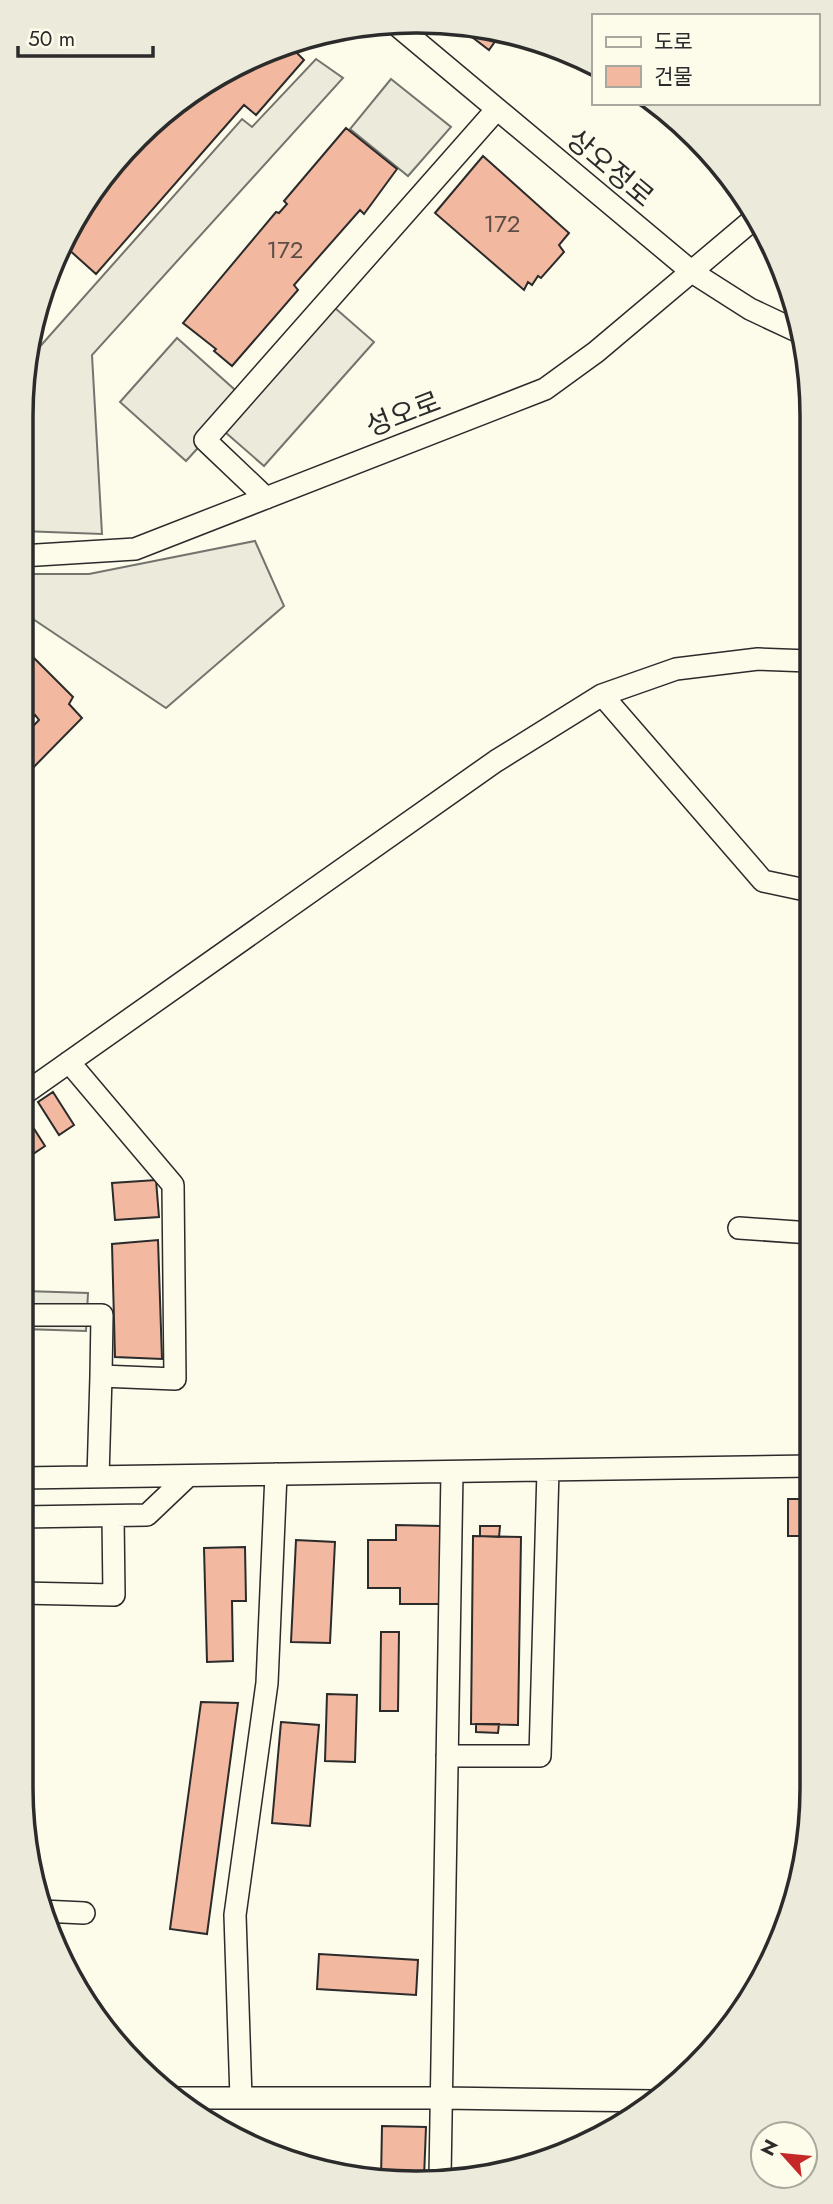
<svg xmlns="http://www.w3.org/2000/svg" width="833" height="2204" viewBox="0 0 833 2204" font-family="Jost,'Noto Sans KR',sans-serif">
	<rect width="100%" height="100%" fill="#fdfbea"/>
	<path fill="#eceadb" stroke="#74746e" stroke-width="2" d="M316,59L343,78L92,355L102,534L21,531V417L28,360L242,119L252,127Z
		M391,79L451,127L408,176L350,129Z
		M327,301L374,342L264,466L218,426L186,461L120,402L177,338L243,397Z
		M255,541L284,606L166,708L21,611V574H89Z
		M25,1291L88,1293L86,1331L23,1329Z"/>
	<path fill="#f2b8a0" stroke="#2b2b2b" stroke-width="2" d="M464,31L501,33L489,50Z
		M293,49L304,60L256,115L244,105L96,274L67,248L103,175L219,74Z
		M346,128L397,169L364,214L360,210L294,285L298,290L232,366L214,351L216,349L183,323L276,212L279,213L287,204L284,201Z
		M483,156L569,233L559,245L564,252L541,278L538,276L532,285L528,282L524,290L435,213Z
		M26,650L73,697L69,704L82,718L21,780V739L39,720L35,715L27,721L21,715V654Z
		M53,1092L74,1125L59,1135L38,1102Z
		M24,1113L45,1146L30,1156L21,1143V1115Z
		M156,1180L159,1217L115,1220L112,1183Z
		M158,1240L162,1359L115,1357L112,1244Z
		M788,1499H811V1536H788Z
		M396,1525L441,1526L440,1604H400V1588H368V1540H396Z
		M480,1526H500L499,1537L480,1536Z
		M473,1536L521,1537L518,1725L471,1724Z
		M296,1540L335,1542L330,1643L291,1642Z
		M245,1547L246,1601H232L233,1661L207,1662L204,1548Z
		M381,1632H399L398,1711H380Z
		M327,1694L357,1695L355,1762L325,1761Z
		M201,1702L238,1703L207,1934L170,1929Z
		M281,1722L319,1725L310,1826L272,1823Z
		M476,1724H499L498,1733L476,1732Z
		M319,1954L418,1960L416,1995L317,1989Z
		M382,2126L426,2127L424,2178L381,2179Z"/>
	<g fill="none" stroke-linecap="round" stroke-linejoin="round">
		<g stroke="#2b2b2b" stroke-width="24">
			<path id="minor" d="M399,27L692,272L750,309L799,332
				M266,498L205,440L497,109
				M21,556L135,549L545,389L596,352L755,218
				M602,695L763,881L810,891
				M69,1062L173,1185L175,1379L101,1376L98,1477
				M21,1096L496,761L602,695L676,669L758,659L809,661
				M739,1228L811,1233
				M21,1315H102L101,1376
				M21,1478L811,1466
				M21,1517L147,1515L188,1476
				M21,1593L114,1595L113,1517
				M447,1756H540L548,1470
				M42,1911L84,1913
				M179,2098H442L653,2101
				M241,2098L235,1915L267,1683L276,1474
				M440,2177L452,1472"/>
		</g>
		<use href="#minor" stroke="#fdfbea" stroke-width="21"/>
	</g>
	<g text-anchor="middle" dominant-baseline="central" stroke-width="5" stroke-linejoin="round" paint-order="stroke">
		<g font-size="24" fill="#5d4e48">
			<text x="502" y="223">172</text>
			<text x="285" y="249">172</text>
		</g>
		<g font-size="28" fill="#2b2b2b" stroke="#fdfbea">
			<text transform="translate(610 168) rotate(40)">상오정로</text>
			<text transform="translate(403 414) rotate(-21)">성오로</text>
		</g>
	</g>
	<path d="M0 0H833V2204H0ZM416 33H417A383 383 0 0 1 800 416V1788A383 383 0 0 1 417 2171H416A383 383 0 0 1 33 1788V416A383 383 0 0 1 416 33Z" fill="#eceadb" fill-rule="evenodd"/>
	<path fill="none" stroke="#2b2b2b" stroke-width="3.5" d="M416 33H417A383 383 0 0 1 800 416V1788A383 383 0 0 1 417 2171H416A383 383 0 0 1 33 1788V416A383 383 0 0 1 416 33Z"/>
	<rect x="592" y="14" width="228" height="91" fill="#fdfbea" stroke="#a9a89e" stroke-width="2"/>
	<rect x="606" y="37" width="35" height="10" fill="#fdfbea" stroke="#a9a89e" stroke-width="2"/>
	<text x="654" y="49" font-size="21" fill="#2b2b2b">도로</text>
	<rect x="606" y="66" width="35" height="21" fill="#f2b8a0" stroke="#a9a89e" stroke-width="2"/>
	<text x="654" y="84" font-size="21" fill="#2b2b2b">건물</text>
	<g transform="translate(784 2155) rotate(297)"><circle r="33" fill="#fdfbea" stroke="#a9a89e" stroke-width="2"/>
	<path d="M0-5L12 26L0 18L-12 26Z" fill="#c62828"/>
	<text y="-10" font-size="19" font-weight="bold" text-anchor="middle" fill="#2b2b2b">N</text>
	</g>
	<path d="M18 46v10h135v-10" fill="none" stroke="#2b2b2b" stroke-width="3.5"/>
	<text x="28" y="46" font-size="21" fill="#2b2b2b" stroke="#fdfbea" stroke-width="5" paint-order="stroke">50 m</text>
</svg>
